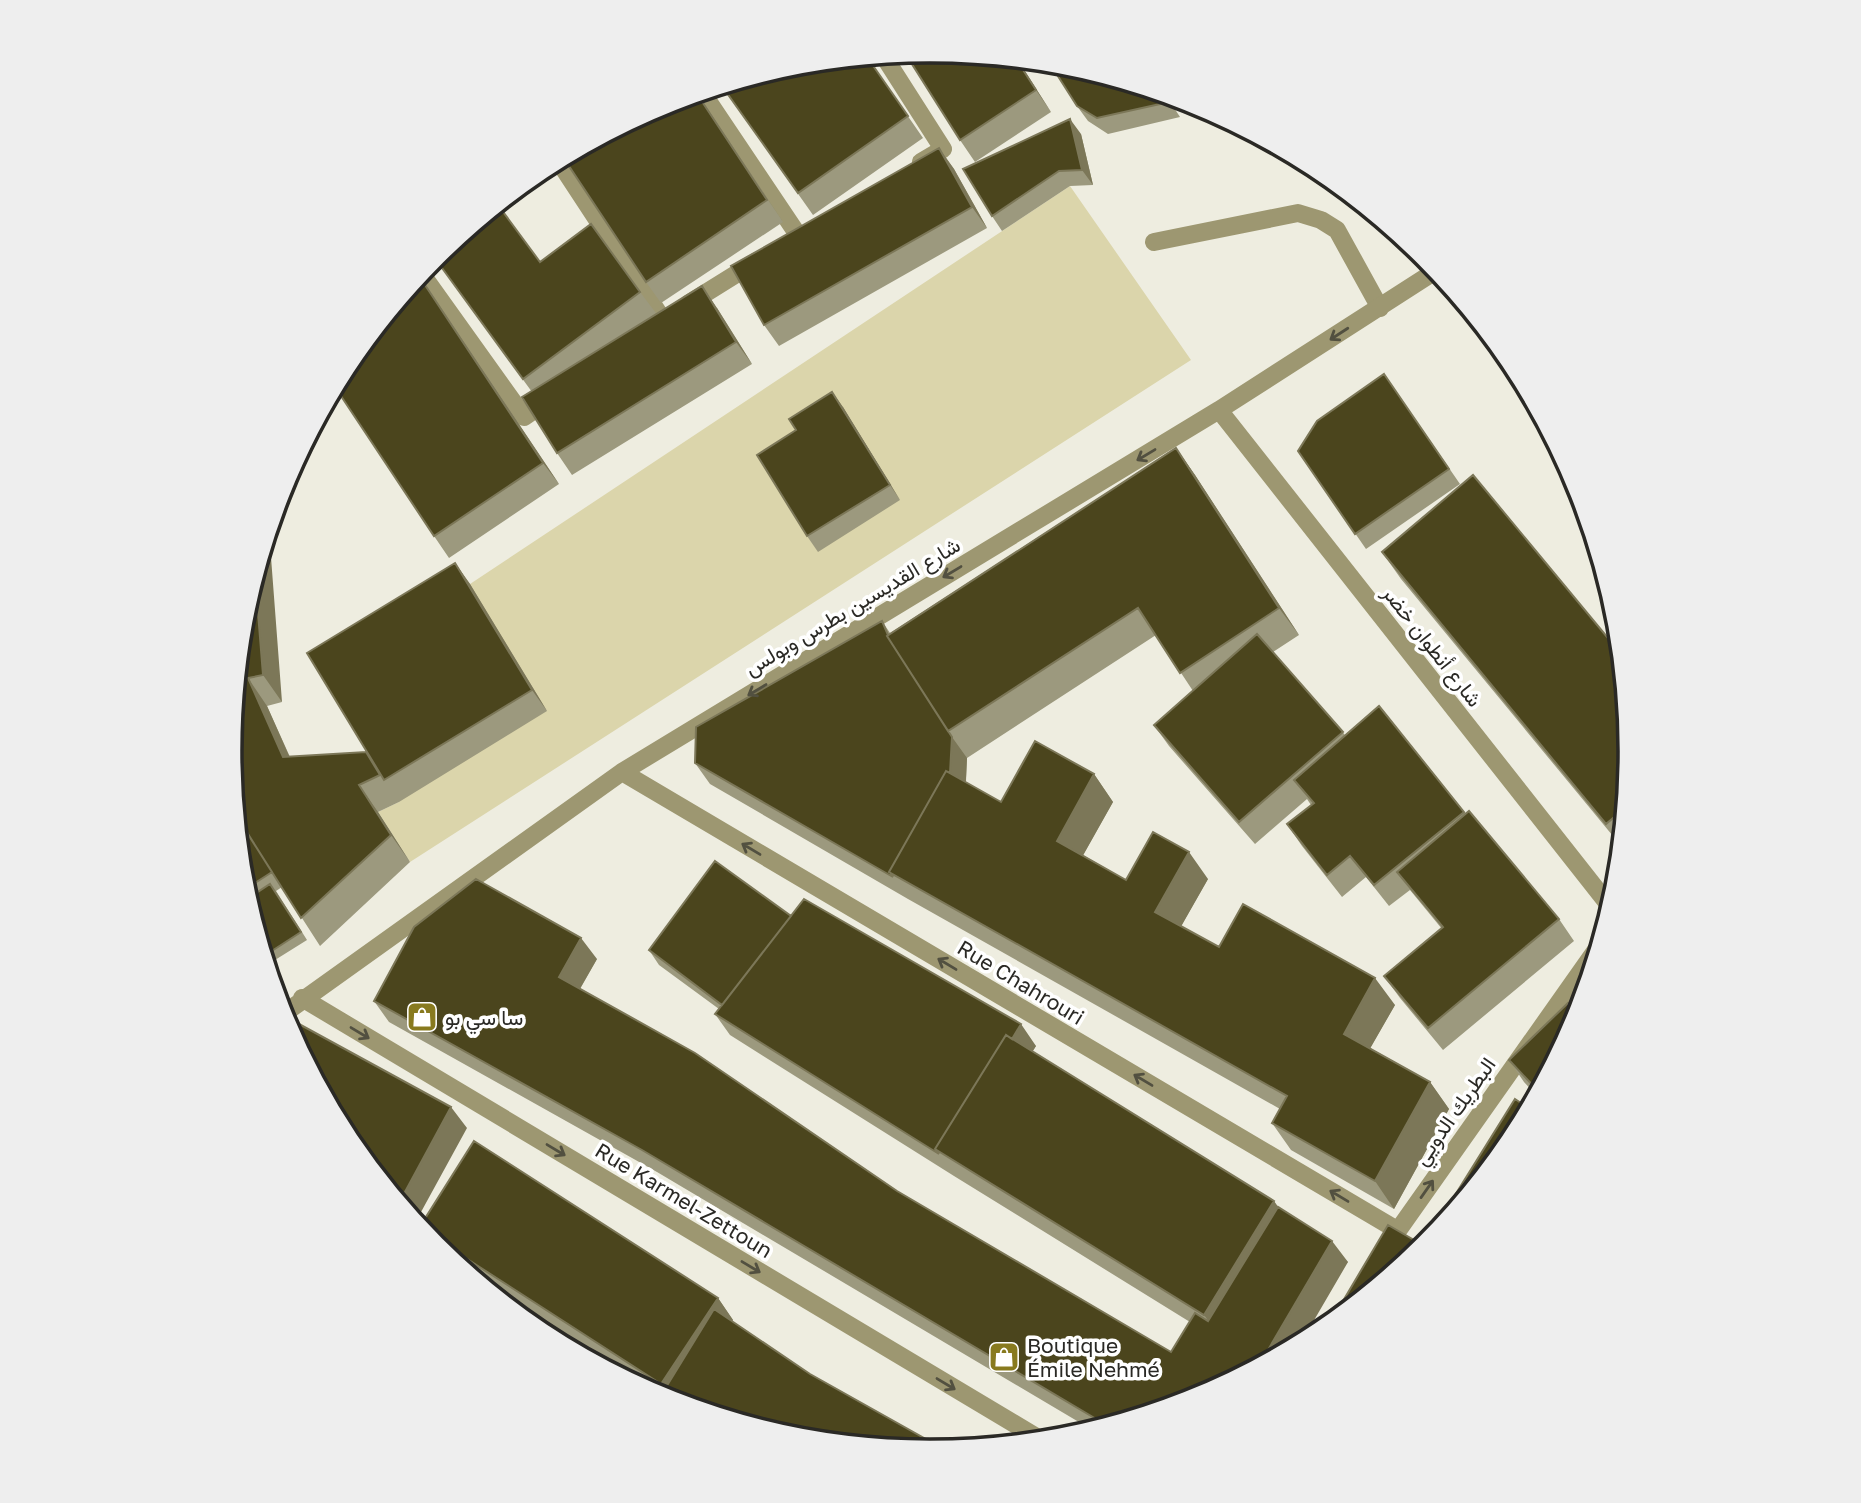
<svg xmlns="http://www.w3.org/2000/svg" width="1861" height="1503" viewBox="0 0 1861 1503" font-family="'Golos Text',Vazirmatn,sans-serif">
	<rect width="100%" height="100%" fill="#eeede0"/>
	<path fill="#dbd5ab" d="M1070,186L1191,360L410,862L378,812L399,802L470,584Z"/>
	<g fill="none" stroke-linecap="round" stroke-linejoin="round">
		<path stroke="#9d9771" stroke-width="18" d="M1154,242L1298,213L1321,220L1337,230L1380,308"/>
		<path stroke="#9d9771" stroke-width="18" d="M883,55L943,149L921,162
			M702,92L798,235
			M558,160L663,320
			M421,273L524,417L550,399
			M688,304L757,261"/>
		<path stroke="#9d9771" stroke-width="18" d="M1219,410L1612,909
			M622,772L1397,1230
			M302,998L1043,1441
			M282,1015L622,772L1219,410L1437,270
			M1392,1239L1601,943"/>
	</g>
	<path fill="#9c997e" d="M931,51L1017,59L1051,112L975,162L960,140Z
		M867,57L923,138L813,215L722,86Z
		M697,93L783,222L661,303L646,282L663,104Z
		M1165,94L1180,117L1108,134L1088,121L1077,106Z
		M1081,134L1093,185L1070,186L1002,231L992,216Z
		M939,148L954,169L987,228L779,346L764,325Z
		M1387,224L1416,248L1407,254Z
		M434,257L540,262L640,292L656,313L644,322L717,308L752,364L572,475L557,453L532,392Z
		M419,275L559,484L449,558L434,536L348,362Z
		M1384,374L1460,484L1366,549L1298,451Z
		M843,407L900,500L818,552L807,536Z
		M1176,448L1195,475L1299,635L1273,652L1345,735L1379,706L1466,814L1559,919L1574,941L1443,1050L1400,998L1384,976L1442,929L1410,890L1389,906L1366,877L1342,897L1302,846L1287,824L1311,805L1307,799L1255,844L1169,746L1154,725L1193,691L1156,635L967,758L966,782L1001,802L1094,774L1113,802L1083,855L1126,880L1208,879L1181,926L1219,947L1395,1005L1370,1048L1430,1082L1449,1109L1394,1209L1291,1150L1272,1123L1280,1109L908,899L710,784L695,763L882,621L890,633Z
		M1382,552L1631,752L1622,847L1401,579Z
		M455,563L470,584L547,711L399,802L378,812L410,862L320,946L282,887L276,891L307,940L267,965L243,888L230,751L243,614L282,702L267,706L290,757L366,752Z
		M791,916L1036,1046L1032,1052L1278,1207L1348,1262L1198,1399L1094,1431L657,1172L389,1022L374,1001L597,959L580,989L897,1191L1171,1352L1190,1322L954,1176L730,1035L715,1014L719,1009L659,965L649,950Z
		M1578,1020L1537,1096L1524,1082L1509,1060Z
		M419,1228L718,1298L733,1320L732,1321L793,1439L662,1399L661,1395L451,1260L435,1247Z"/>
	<path fill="#7c7758" d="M1016,59H1017L1051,112L1036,90Z
		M697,93L783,222L697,94Z
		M1070,119L1081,134L1093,185L1082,170Z
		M939,148L954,169L987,228L972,207Z
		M419,275L559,484L543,463Z
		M702,286L717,308L752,364L736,342Z
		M832,392L843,407L900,500L890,485Z
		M1176,448L1195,475L1299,635L1279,608Z
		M269,531L282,702L263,675L255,575Z
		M455,563L470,584L547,711L532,690Z
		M248,678L267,706L302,785L283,757Z
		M952,737L967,758L965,798L915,886Z
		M1094,774L1113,802L1076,868L1057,841Z
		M359,785L378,812L410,862L391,835Z
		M1189,852L1208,879L1174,939L1155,912Z
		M581,938L597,959L574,999L559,977Z
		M1375,978L1395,1005L1363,1061L1344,1034Z
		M1021,1024L1036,1046L961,1165L941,1152Z
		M1430,1082L1449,1109L1394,1209L1375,1181Z
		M451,1107L467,1128L415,1223L399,1203Z
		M1274,1201L1293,1228L1224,1342L1204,1315Z
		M1332,1241L1348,1262L1299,1346L1258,1367Z
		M718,1298L733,1320L678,1404L674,1403L661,1384Z"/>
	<path fill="#4b451d" stroke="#7c7758" stroke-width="2" d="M931,51L1016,59L1036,90L960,140L905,53Z
		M867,57L908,116L798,193L722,86L794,64Z
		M1049,62L1068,64L1164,94L1169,102L1097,118L1077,106Z
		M697,94L767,200L646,282L563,157L663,104Z
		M1070,119L1082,170L1059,171L992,216L963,169Z
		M939,148L972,207L764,325L731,266Z
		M498,205L540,262L591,224L640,292L523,379L434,257Z
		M1387,224L1402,236L1397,239Z
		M419,276L543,463L434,536L335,387L348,362Z
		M702,286L736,342L557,453L522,397Z
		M1384,374L1449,469L1355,534L1298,451L1317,421Z
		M832,392L890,485L807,536L757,455L796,430L789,419Z
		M1176,448L1279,608L1180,673L1138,608L948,731L887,636Z
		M1473,475L1622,655L1631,752L1626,807L1606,824L1382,552Z
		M455,563L532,690L384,780L307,653Z
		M255,575L263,675L248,678L283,757L366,752L380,775L359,785L391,835L301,918L236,815L230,751L243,614Z
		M882,621L888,635L887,636L952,737L950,773L946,771L889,872L893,877L695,763L696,727Z
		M1257,634L1343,732L1239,822L1154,725Z
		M1379,706L1464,812L1374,885L1350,856L1327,875L1287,824L1314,803L1294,780Z
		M1035,741L1094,774L1057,841L1126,880L1153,832L1189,852L1155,912L1219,947L1243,904L1375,978L1344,1034L1430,1082L1375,1181L1272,1123L1287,1096L889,872L946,771L1001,802Z
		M1469,811L1559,919L1428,1028L1384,976L1443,927L1397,872Z
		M236,817H237L272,872L244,890Z
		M715,861L791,916L722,1005L649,950Z
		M476,879L581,938L559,977L695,1053L897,1191L1171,1352L1195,1313L1208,1321L1278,1207L1332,1241L1258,1367L1198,1399L1108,1426L642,1150L374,1001L414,927Z
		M270,884L301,932L264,956L247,899Z
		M804,899L1021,1024L1012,1039L1006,1035L935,1149L939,1154L715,1014Z
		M1568,1003L1579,1015L1578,1020L1539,1092L1509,1060Z
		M288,1018L451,1107L399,1203L348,1140L284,1022Z
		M1006,1035L1274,1201L1204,1315L935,1149Z
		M1515,1099L1530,1109L1513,1141L1460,1205L1452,1200Z
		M474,1141L718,1298L661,1384L419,1228Z
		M1388,1225L1426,1247L1327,1328Z
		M714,1309L810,1374L947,1451L930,1452L793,1439L778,1433L777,1434L660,1397Z"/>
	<defs><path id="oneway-shaft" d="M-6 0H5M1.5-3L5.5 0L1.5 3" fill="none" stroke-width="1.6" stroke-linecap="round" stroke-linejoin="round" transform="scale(1.75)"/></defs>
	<g stroke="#525040">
		<use href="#oneway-shaft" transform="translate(1339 334) rotate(147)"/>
		<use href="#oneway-shaft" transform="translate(1146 455) rotate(149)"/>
		<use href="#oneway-shaft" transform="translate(952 572) rotate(149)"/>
		<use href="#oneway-shaft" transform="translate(757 690) rotate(149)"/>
		<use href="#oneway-shaft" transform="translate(751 849) rotate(-149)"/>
		<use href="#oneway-shaft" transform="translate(947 964) rotate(-149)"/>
		<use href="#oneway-shaft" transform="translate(360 1033) rotate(31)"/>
		<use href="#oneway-shaft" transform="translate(1143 1080) rotate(-149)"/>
		<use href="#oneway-shaft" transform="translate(556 1150) rotate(31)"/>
		<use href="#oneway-shaft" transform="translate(1427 1189) rotate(-55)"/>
		<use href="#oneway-shaft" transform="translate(1339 1196) rotate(-149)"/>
		<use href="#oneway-shaft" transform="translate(751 1267) rotate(31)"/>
		<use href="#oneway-shaft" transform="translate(946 1384) rotate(31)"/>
	</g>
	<defs>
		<g id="shop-square" transform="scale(1.575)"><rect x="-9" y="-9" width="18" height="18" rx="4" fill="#887a1f" stroke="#fff"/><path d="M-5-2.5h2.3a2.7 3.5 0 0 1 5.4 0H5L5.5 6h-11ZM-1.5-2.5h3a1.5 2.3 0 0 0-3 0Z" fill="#fff"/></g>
	</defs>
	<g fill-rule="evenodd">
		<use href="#shop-square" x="422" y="1017"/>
		<use href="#shop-square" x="1004" y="1357"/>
	</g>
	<g text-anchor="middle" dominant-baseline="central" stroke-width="7" stroke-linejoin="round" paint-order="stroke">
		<g font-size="21" fill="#2a2925" stroke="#fff">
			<text transform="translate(852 606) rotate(-31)">شارع القديسين بطرس وبولس</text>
			<text transform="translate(1433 646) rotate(52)">شارع أنطوان خضر</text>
			<text transform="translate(1021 982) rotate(31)">Rue Chahrouri</text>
			<text transform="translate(1454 1111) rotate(-55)">البطريك الدويي</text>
			<text transform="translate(684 1200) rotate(31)">Rue Karmel-Zettoun</text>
		</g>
		<g font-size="21" fill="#2a2925" stroke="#fff" text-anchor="start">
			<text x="445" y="1017">سا سي بو</text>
			<text x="1027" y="1345">Boutique<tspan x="1027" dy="24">Émile Nehmé</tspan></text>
		</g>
	</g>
	<path d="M0 0H1861V1503H0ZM242 751a688 688 0 1 1 1376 0a688 688 0 1 1-1376 0Z" fill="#eee" fill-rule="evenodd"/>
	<path fill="none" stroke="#2a2925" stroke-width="3.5" d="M242 751a688 688 0 1 1 1376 0a688 688 0 1 1-1376 0Z"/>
</svg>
